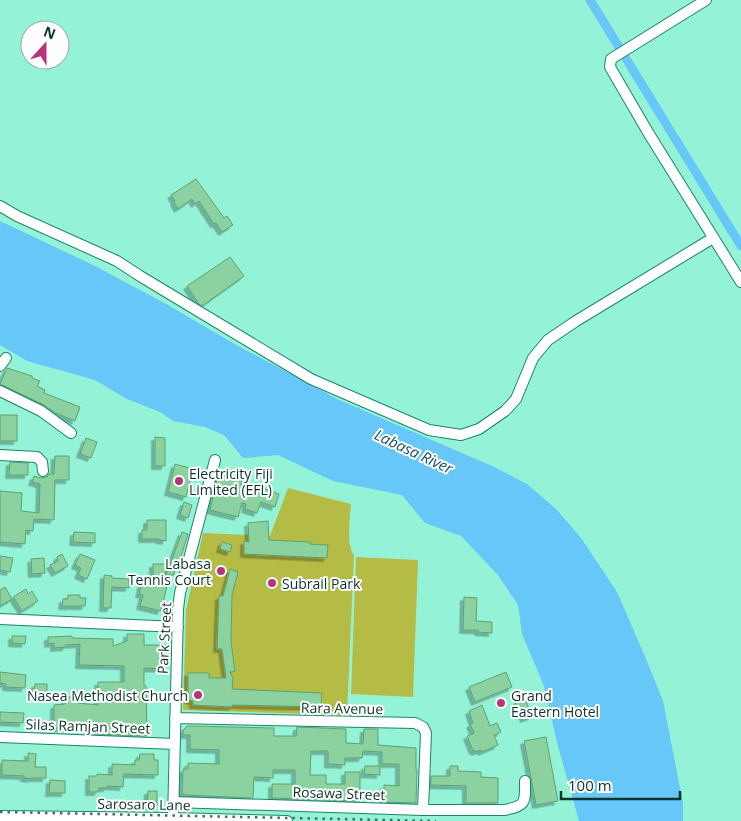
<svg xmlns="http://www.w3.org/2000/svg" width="741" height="821" viewBox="0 0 741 821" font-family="'Open Sans',sans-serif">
	<defs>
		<filter id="shadow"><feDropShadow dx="-3.5" dy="3.5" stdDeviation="0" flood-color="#0004"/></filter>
	</defs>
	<rect width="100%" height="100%" fill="#94f3d6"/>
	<path fill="#b5bc45" d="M288,488L351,504C350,517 346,546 354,555L347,715L183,710L186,610L203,533L270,536Z
		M356,557L418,560L413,697L351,694Z"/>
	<path fill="#66c7f8" d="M0,221L95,266L168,305L231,342L337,399L492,466L527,484L556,509L581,538L617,592L644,654L663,701L683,803V821H579L558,746L544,686L522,634L518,605L498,575L461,536L425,523L402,495L333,481L278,455L243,458L224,435L205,427L173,421L160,412L127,399L95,380L27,361L0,345Z"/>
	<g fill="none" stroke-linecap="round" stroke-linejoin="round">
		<path stroke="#66c7f8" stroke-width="9" d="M590,0L741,246"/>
	</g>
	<path fill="#8cd1a0" stroke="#5da172" filter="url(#shadow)" d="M196,179L224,218L227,216L233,225L222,232L216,223L214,224L199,201L195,204L192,199L178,209L174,202L175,201L171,195Z
		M230,257L244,276L202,306L199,304L187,286Z
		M7,368L32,376V378L40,381L37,386L45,390L44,393L80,407L75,421L56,413L44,405L0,384Z
		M0,415H17V441H0Z
		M155,437L165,438V466H155Z
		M86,438L97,442L91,458L80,454Z
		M55,456H69V480H55L54,520L34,519L33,531L26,530L25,544L0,542V491L22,493L21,511L39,513L40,484L32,482L34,476L41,478L47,477L49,474H54Z
		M10,462L28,463V475H9Z
		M175,464L193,469L186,497L168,492Z
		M218,475L242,480L241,485L256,489L257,486L279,494L275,507L261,502L257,513L245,509L246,504L242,503L238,517L210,510Z
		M184,502L192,505L188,518L180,515Z
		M147,520H166V541L159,540V539H142V530H147Z
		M268,521L269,540L310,542V544L328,545L327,558L244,554V541L249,542L248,523Z
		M74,532L95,533V543L73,542Z
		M182,532L188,534L179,563L175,562L174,575H166Z
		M222,542L232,545L230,552L220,549Z
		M62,554L68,566L55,573L50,565L58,561L57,557Z
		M80,554L95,560L87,579L78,575L81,568L75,565Z
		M0,556L13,558L10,572L0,570Z
		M44,558L45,573L32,574L31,559Z
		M153,564H166L165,582H168L161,611L140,606L143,595L139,594L142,582L147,583L149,575L153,576Z
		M230,569L238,572L232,595L231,642L235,671L230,672L233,678L232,689L322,693L321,707L232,705V707L193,705V701L188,700V673H209V678H226L222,649H217L219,596H223Z
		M104,575L112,576V578L129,579V588L112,587L111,608H103Z
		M5,587L12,599L0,606V590Z
		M26,589L28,594L32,591L38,601L22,611L13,597Z
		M68,595H80V598H86L85,606H62L63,599H68Z
		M464,597L477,598L476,621L492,622V633L478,632V630H463Z
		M127,634H144V645H166L165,669L144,668V686H146L147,736L98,734V728H54V705L65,704L66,697H78V703L98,705V682H124V666L79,665L80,644L66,645V647L54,648V643L48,644V637L72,636V638L113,639V646L127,641Z
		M12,636H26L25,644L12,643Z
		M0,672L26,675L25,688L6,687V684L0,683Z
		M506,672L512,687L475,702L469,687Z
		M35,684H47V697L34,696Z
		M525,699L532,716L524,719L522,714L518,715L514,704Z
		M482,705L490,726L497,723L501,732L494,735L498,745L482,752L481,750L475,752L474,750L473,751L467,736L474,733L470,724L473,723L469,711Z
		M0,712L24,713L23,723L0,722Z
		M187,726H190L274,728V736H296L297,727L346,729V743L363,744L364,729H378V745L416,748V770H417L416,803L384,802V785L399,786V764H382V752L363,751L362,758H345V765L328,764V751H311L310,775H326V784H345V772H360V801L272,798V784H295V770H273V778L254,777L253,798L185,795L182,793L183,769H188V763L219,764V750L190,749V735H183V731Z
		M546,737L558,801L536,805L524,741Z
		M28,753L36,754L35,767H46V778H31V779L24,778V776L2,775V760L28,761Z
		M140,754H154V760H158V775L124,774L123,787L107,786V788H99L98,792H89V776H97V774L112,775V764L135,765V760H139Z
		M365,766H380V775L364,774Z
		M450,766H458V771L481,772V777L498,778V803H466V786L431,785V776H450Z
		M50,780L65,781V793H49Z
		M148,791H157V806H147Z"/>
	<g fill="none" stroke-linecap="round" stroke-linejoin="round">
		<g stroke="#1a856c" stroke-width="12">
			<path id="minor" d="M706,0L611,59L610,67L649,134L741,282
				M0,206L17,216L117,261L140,276L311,379L429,430L461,435L479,429L505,411L516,399L533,358L548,340L576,321L713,238
				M0,366L6,358
				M0,391L41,411L71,433
				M0,455L37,457L42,462L43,471
				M0,619L178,627
				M175,718L415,723L423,727L426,733L423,810
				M0,737L175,744
				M174,802L423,810H504C527,806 525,802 525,781
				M0,816L173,818L287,821
				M173,821L178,609L180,593L215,460"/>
		</g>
		<use href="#minor" stroke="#fff" stroke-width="10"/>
		<path stroke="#377362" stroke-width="2.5" stroke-dasharray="2.5 5" stroke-linecap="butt" d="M0,812L436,821"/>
	</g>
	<g fill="#b83479" stroke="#fefefe" stroke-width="2">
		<circle cx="179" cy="481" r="5"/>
		<circle cx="221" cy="571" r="5"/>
		<circle cx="272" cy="583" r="5"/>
		<circle cx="198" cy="695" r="5"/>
		<circle cx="501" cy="703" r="5"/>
	</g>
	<g text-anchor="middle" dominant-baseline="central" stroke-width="4" stroke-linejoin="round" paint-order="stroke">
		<g font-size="14" fill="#0a352a" stroke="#fefefe" text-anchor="start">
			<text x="189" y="473">Electricity Fiji<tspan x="189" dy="16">Limited (EFL)</tspan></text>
			<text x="211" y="563" text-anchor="end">Labasa<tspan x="211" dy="16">Tennis Court</tspan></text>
			<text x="282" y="583">Subrail Park</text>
			<text x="188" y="695" text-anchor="end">Nasea Methodist Church</text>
			<text x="511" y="695">Grand<tspan x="511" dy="16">Eastern Hotel</tspan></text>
		</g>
		<g font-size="14" fill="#0a352a" stroke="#fefefe">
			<text transform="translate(164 638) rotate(-87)">Park Street</text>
			<text transform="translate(342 708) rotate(1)">Rara Avenue</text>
			<text transform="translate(88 726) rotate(2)">Silas Ramjan Street</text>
			<text transform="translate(339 793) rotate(2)">Rosawa Street</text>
			<text transform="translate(144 804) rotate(1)">Sarosaro Lane</text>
		</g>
		<g font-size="15" font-style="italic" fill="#1a5069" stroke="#fefefe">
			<text transform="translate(414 451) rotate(25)">Labasa River</text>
		</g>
	</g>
	<g transform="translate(45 45) rotate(21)"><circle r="24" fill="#fefefe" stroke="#9caea9"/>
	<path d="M0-4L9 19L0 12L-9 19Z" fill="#b83479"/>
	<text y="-8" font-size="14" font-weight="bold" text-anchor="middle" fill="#0a352a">N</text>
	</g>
	<path d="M561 791v8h119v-8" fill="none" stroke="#0a352a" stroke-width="2.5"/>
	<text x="568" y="791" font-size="15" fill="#0a352a" stroke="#fefefe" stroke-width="4" paint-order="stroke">100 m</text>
</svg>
